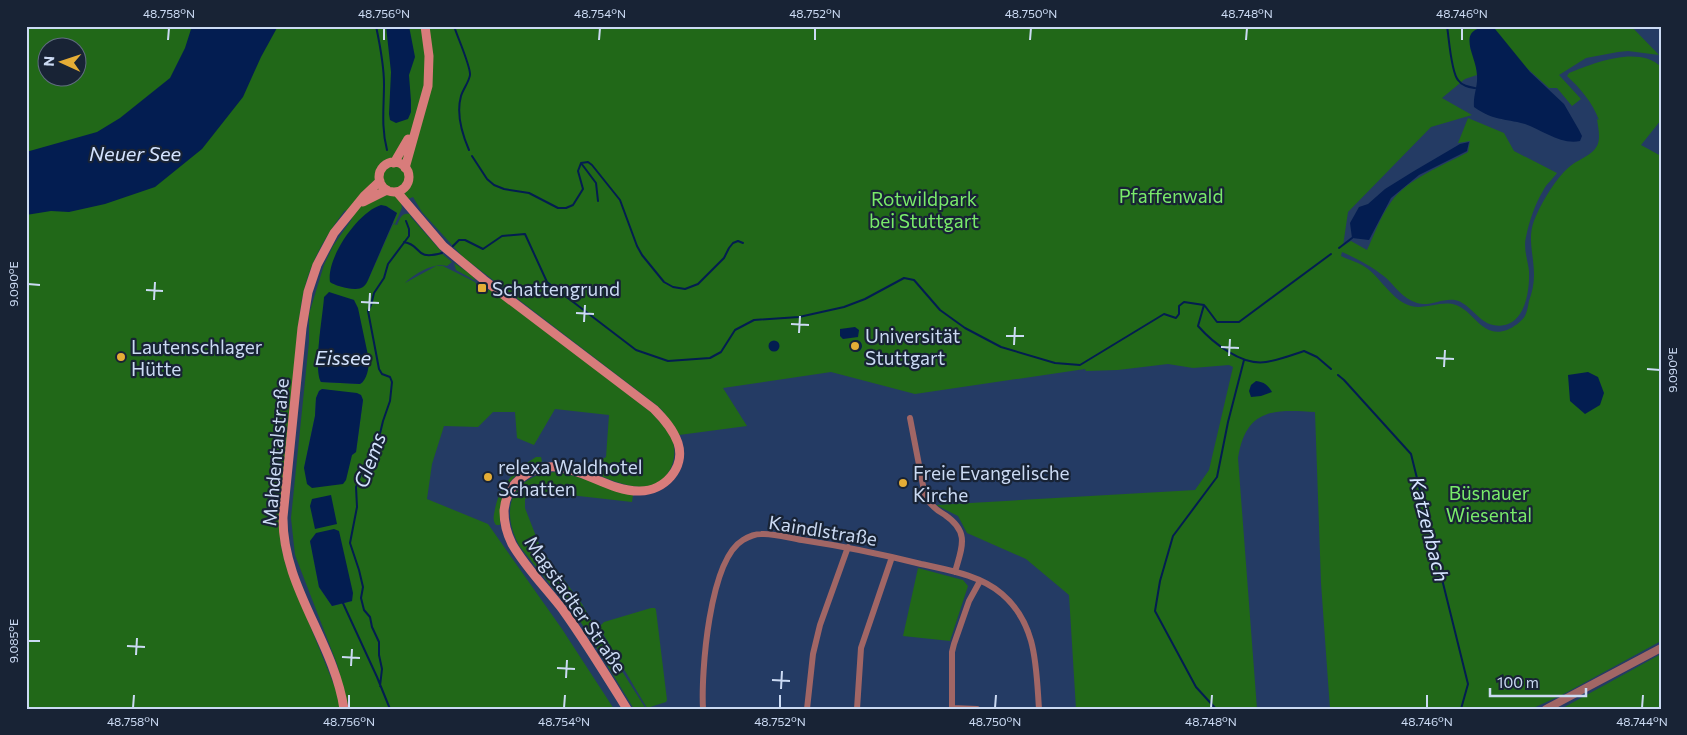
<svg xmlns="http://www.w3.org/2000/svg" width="1687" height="735" viewBox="0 0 1687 735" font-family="Commissioner,sans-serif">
	<rect width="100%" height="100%" fill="#243b64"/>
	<path fill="#216818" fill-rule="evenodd" d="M26,26H1631L1659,55L1628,51L1618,52L1586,58L1559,75L1581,99L1572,106L1557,88H1549L1519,61L1470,47L1476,63L1477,75L1465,79L1442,98L1472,115L1431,127L1348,212L1343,246L1351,241L1367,250C1374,235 1381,215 1391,202C1407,179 1444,165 1468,152L1470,141L1458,143L1468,118L1504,133L1514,151L1557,173C1553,179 1546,184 1543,191C1535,204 1529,222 1526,237C1523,248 1528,261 1529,271C1530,295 1523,331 1493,325C1478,322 1470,303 1455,300C1442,298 1429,307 1417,303C1403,299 1395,286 1385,277C1371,266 1358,259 1342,252L1341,256C1349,260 1361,263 1368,269C1383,281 1392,300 1411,306C1426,310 1441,300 1456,305C1474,311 1482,339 1507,330C1514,327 1521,322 1525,316C1527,312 1528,306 1529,301C1532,293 1534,284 1534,275C1534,253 1526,237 1536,216C1543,200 1555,180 1568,168C1576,160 1592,156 1597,146C1601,138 1598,127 1597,119L1599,120C1592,102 1581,89 1567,76L1569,73C1594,63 1639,45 1661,67V120L1641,145L1661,156V641L1560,696L1531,709H1330L1321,583L1315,412C1273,409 1246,409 1238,458L1257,709H1076L1069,595L1026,559L967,533L958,516L936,505L1195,490L1209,470L1233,367L1229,365L1193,368L1168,364L1118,370L1086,371L1085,369L915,394L831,372L723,388L747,426L679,435L662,410L655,404L463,257L422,212L413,197L401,202L402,208L395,224L393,223L397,213L386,206L335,285C350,288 359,294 368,280L393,224L397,225C400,219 401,212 410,214L412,217L410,215V216L441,251L440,252L452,262L447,266C434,262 414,274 405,283L436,266H443L475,282L478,287L480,286L486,290H493L651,412C658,420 666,427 671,436C681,459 668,486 642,487C624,487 607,478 591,472L596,463L606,457L609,415L555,409L534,445L517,438L515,412H493L478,427L444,426L432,464L427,499L488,524L562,629L614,709H349L337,664L295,555L291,518L309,342V314L324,265L333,246L352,219L345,210C328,233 314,255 306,283C299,307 298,333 295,358C289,415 285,472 280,528L281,546L286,566L338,695L340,709H26ZM48,48H78V78H48ZM341,297L354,300L363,382L360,384L321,382C316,374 319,332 322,323C326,314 335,305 341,297ZM322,389L361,395L363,400L356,452L352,455L304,468L315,416L316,398L319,391ZM310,541L352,601L332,606L319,587Z
		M454,263L471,274L476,281L456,270Z
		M536,457H541L542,461L541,462C507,475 500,490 500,525H496C492,520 494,515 495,509C500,484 515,470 536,457Z
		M556,472C583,476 606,489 633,495L632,502L543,492L525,499V508L541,549L582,604L601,638L646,709H634L582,624L520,547C499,510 511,475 556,472Z
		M918,568L963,580L968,586L950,641L903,636Z
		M651,608H655L656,610L667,700L666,702L647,708L599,627L604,622Z
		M1661,654V709H1561Z"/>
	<path fill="#031d51" d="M192,26H278L261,57L243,97L202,149L155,187L105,204L69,212L51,211L26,215V152L97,132L120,118L170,78L185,48Z
		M386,26H409L415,57L409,75L411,101V112L408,119L396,123L390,120L389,114L391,72Z
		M1486,27L1495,29L1500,35L1530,72L1564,104L1579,130L1582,136L1580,141C1561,145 1542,130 1525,124C1503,118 1494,121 1474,107C1473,95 1478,86 1477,75C1477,57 1455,30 1486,27Z
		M1469,142L1467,151L1419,175L1391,198L1369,240L1352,238L1350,223L1359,207L1368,204L1385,189L1414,171L1460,144Z
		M381,205L386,206L397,213L368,280C367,282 366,285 363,287C357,292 335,286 330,282C326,258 358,212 381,205Z
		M329,292L354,300L358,308L369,360C369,368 367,380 360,384L321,382C313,369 323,315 324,297Z
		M855,327L859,330L858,337L843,339L840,336V329Z
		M850 346a6 6 0 1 1 12 0a6 6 0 1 1-12 0Z
		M768.5 346a5.5 5.5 0 1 1 11 0a5.5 5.5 0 1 1-11 0Z
		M1588,372L1598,377L1604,393L1600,405L1585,414L1570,401L1568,375Z
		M1256,381C1264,382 1268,385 1272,392L1261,396L1251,397L1249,391L1251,385Z
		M322,389L357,393L361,395L363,400L356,452L352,455L346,480L343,484L312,488L307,484L304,468L315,416L316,398L319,391Z
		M331,495L337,524L315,529L310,506L312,499Z
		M334,529L339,531L353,593L352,601L332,606L319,587L310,541L316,533Z"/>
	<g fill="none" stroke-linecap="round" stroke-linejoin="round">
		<path stroke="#031d51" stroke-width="2" d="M376,26C380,45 384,64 384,84C384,107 381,127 387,150
			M454,26C457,36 471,67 470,75C469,82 463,89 461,96C456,114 462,134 469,150
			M1447,26C1449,38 1451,72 1458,80C1462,86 1469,87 1475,88
			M472,156L487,179L494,185L504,189L529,193L558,208H566L573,205L583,189L578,171L581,163L588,162L592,165L620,200L637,246L642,255L664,282L673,287L685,289L698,284L724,258L729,248L733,243L738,241L743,243
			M581,163L596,183L598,201
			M404,242C423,245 413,261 442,253
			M453,246L459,240H465L483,249L502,236L525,234L547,282L636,350L668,361L710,358L721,352L735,330L754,320L799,317L844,307L865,299L904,278L914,280L940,310L965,328L1001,347L1055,363L1080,365L1164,314L1176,318L1179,314V306L1184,302L1204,305L1198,326C1213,343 1242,366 1266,362C1279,360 1292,355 1304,351L1317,357L1331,369
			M1339,248L1352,238
			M1205,306L1217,322H1239L1331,254
			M1338,375L1344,380L1411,454L1468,684L1461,709
			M342,601L377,677L390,709
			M380,686L382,669L379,655V642L372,627L370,617L364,610L361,598L363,587L359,570L350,543L357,507L356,487L366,461L377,446L383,421L390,401L392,382L390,377L382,374L379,369L368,311L371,305L374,293L384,278L388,264L409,236V229L406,221
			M1216,709L1196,687L1155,611L1160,581L1173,536L1217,477L1228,422L1244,360"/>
		<path stroke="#a16665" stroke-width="6" d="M910,418L925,496C930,505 936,510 945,515C970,532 962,547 955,572
			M703,709C701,673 709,560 743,540C748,537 756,534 761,534C774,533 789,538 802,540C842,546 881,554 921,564C948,570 980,575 1002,594C1037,624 1036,666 1039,709
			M807,709L813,654L820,625L848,547
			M857,709L861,648L892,557
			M977,709L952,708V652L954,644L969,601L980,581"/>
		<path stroke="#a16665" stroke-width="8" d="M1546,709L1661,648"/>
		<path stroke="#d87c7b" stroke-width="9" d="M379 177a15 15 0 1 1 30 0a15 15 0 1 1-30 0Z
			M394,163L408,139
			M405,168L428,86L429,56L425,26
			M397,192L443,246L484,280L654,409C664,419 673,429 678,443C686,468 664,491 640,491C599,492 561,446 521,478C511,486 505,498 504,511C504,522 507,534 512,544C526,568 546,588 563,610C586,642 606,675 627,709
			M363,202L387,190
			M344,709C334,642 282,586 283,517L302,328L308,292L317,265L334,233L364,196L380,181"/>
	</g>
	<path fill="none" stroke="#cbdaf3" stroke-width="2" d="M168,40L169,28M384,40V28M599,40L600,28M815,40V28M1030,40L1031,28M1246,40L1247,28M1462,40V28M28,284L40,285M146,290L163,291M154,300L155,282M361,302L379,303M369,311L370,293M576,313L594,314M584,322L585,305M791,324L809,325M799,333L800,316M1006,336H1024M1014,345L1015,327M1221,347L1239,348M1229,356L1230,339M1436,358L1454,359M1444,367L1445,350M1647,369L1660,370M28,641H40M127,646L145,647M136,655L137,638M342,657L360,658M351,666L352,649M557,668L575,669M566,678L567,660M772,680L790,681M781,689L782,671M133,708L134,695M349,708V695M564,708L565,695M780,708V695M995,708L996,695M1211,708L1212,695M1427,708V695M1642,708L1643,695"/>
	<g fill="#e5ad36" stroke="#182335" stroke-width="2">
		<rect x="477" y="283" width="10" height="10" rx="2.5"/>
		<circle cx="855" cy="346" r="5"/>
		<circle cx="121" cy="357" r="5"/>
		<circle cx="488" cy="477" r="5"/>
		<circle cx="903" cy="483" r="5"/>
	</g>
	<g text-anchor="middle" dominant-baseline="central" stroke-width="4.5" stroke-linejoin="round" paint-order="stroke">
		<g font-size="19" fill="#79eb6a" stroke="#182335">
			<text x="1171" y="195">Pfaffenwald</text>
			<text x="924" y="198">Rotwildpark<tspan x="924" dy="22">bei Stuttgart</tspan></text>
			<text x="1489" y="492">Büsnauer<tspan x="1489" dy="22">Wiesental</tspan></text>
		</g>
		<g font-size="19" fill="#cbdaf3" stroke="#182335" text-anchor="start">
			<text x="492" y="288">Schattengrund</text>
			<text x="865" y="335">Universität<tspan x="865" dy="22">Stuttgart</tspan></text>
			<text x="131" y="346">Lautenschlager<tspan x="131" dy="22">Hütte</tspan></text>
			<text x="498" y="466">relexa Waldhotel<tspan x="498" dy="22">Schatten</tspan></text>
			<text x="913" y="472">Freie Evangelische<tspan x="913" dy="22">Kirche</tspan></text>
		</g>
		<g font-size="19" fill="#cbdaf3" stroke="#182335">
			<text transform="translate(275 452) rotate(-85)">Mahdentalstraße</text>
			<text transform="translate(823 530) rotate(9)">Kaindlstraße</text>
			<text transform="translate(576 604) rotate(55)">Magstadter Straße</text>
		</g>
		<g font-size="20" font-style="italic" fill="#d5e4ff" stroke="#182335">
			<text x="135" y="153">Neuer See</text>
			<text x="343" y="357">Eissee</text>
			<text transform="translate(369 460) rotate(-70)">Glems</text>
			<text transform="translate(1430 529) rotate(76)">Katzenbach</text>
		</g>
	</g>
	<rect width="1687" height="735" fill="none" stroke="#182335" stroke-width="55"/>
	<g transform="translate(62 62) rotate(273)"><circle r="24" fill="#182335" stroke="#606c81"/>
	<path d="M0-4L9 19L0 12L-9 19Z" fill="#e5ad36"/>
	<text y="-8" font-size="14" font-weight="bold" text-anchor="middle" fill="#cbdaf3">N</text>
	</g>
	<path d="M1490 688v8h96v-8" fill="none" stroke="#cbdaf3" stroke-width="2.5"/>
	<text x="1497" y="688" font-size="15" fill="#cbdaf3" stroke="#182335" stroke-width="4" paint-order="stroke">100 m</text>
	<rect x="28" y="28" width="1632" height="680" fill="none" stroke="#cbdaf3" stroke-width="2"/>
	<g font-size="12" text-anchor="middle" fill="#cbdaf3">
		<text x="169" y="18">48.758°N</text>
		<text x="384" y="18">48.756°N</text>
		<text x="600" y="18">48.754°N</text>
		<text x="815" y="18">48.752°N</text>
		<text x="1031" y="18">48.750°N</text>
		<text x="1247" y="18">48.748°N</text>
		<text x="1462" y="18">48.746°N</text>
		<text transform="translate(14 284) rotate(-90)" y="4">9.090°E</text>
		<text transform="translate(1673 370) rotate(-90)" y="4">9.090°E</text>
		<text transform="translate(14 641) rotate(-90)" y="4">9.085°E</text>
		<text x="133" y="726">48.758°N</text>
		<text x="349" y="726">48.756°N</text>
		<text x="564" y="726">48.754°N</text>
		<text x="780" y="726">48.752°N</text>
		<text x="995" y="726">48.750°N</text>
		<text x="1211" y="726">48.748°N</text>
		<text x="1427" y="726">48.746°N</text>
		<text x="1642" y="726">48.744°N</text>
	</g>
</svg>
